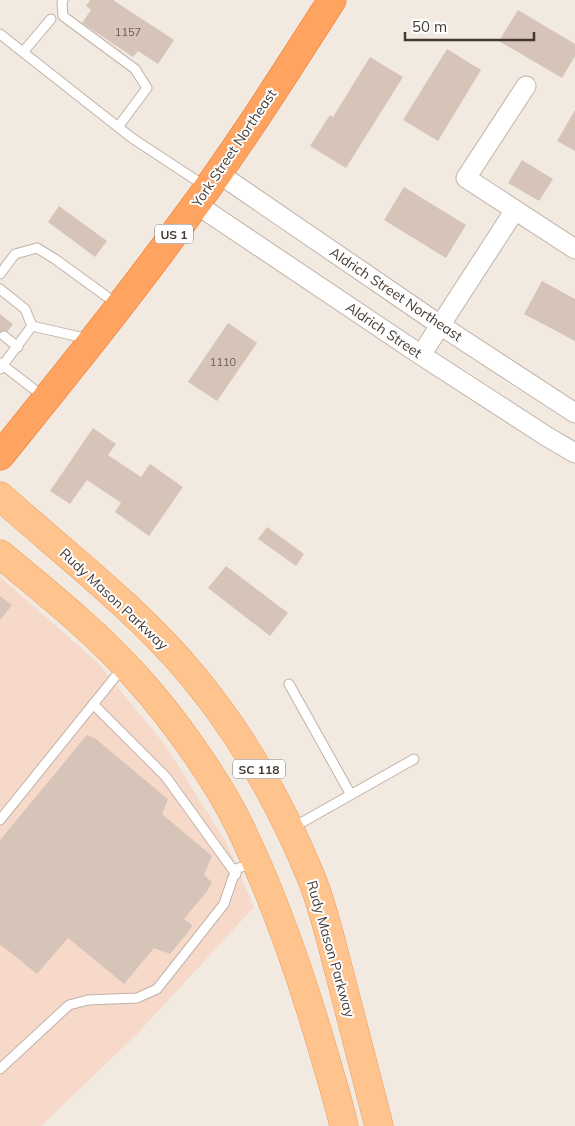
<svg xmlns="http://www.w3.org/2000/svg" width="575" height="1126" viewBox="0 0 575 1126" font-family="Mulish,sans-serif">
	<rect width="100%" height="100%" fill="#f2e9e1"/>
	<path fill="#f7d9ca" d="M0,577L98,663L165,745L226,842L254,907L137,1034L41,1126H0Z"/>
	<path fill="#d7c4b9" d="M90,0H113L174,40L158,64L138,51L133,57L82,23L91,10L86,6Z
		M518,10L575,44V56L562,78L499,41Z
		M447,49L481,70L438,141L403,120Z
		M370,57L403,77L346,168L310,146L330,115L333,117Z
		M575,110V151L557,141Z
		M522,160L553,179L539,201L508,183Z
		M404,187L466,225L446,258L384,220Z
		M59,206L107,241L95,257L48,222Z
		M542,281L575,299V341L524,314Z
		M0,314L13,324L0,341Z
		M228,323L257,343L217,401L188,382Z
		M93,428L116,444L108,455L141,477L150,464L183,487L149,536L115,512L121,503L87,480L70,504L50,491Z
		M267,527L304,554L296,566L258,539Z
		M226,566L288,613L270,636L208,588Z
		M0,596L12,605L0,620Z
		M87,735L96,739L168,799L162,814L212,856L204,875L212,882L208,890L184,919L192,925L190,930L170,954L154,948L124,984L68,938L37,974L1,945L0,947V840Z"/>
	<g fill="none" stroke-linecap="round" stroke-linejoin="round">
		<g stroke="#c1b2a7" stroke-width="11">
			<path id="lane" d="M63,0L62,3L63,16L135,69L147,88L118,127
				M0,34L132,138L205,186
				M23,52L51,19
				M0,274L15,254L37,248L55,259L117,304
				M0,289L25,309L32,326
				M4,336L18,347
				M0,363L44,397
				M0,369L32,326L89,339
				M289,684L351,795
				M93,704L166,777L236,874
				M0,820L124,666
				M292,828L414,759
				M0,1069L69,1005L88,1000L137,998L157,989L224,904L232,880L238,868L253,864"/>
		</g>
		<g stroke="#c1b2a7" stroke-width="21">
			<path id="street" d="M526,86L466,178L575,249
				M218,173L440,325L575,413
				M196,204L421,355L546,436L575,453
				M421,355L515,210"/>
		</g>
		<g stroke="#eb9b57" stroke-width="29">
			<path id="primary" d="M0,496C65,554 136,608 192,675C242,735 281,804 311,877C324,909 331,942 340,975C353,1025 366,1076 379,1126
				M0,554C47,593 96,632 137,678C174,719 216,778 240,827C269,887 292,950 312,1014C323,1051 335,1088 344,1126"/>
		</g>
		<g stroke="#e77326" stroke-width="29">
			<path id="highway" d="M0,456C62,379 124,303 182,223C236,151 284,75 332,0"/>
		</g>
		<use href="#lane" stroke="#fff" stroke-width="9"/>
		<use href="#street" stroke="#fff" stroke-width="19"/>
		<use href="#primary" stroke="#ffc48e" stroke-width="28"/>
		<use href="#highway" stroke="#ffa460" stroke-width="28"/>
	</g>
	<g text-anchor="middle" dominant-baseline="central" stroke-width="4" stroke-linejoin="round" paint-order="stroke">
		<g font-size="11" fill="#695c54">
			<text x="128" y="32">1157</text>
			<text x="223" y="362">1110</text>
		</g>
		<g fill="#fff" stroke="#7c7470" stroke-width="1">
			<rect x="155" y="224.5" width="38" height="19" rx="4"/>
			<rect x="233" y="759.5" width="52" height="19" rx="4"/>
		</g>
		<g font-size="12" font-weight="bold" fill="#443932">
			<text x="174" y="234">US 1</text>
			<text x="259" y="769">SC 118</text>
		</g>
		<g font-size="14" fill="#443932" stroke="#fff">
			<text transform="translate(234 148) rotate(-56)">York Street Northeast</text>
			<text transform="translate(396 294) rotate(34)">Aldrich Street Northeast</text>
			<text transform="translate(384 330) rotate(34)">Aldrich Street</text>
			<text transform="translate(114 599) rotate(43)">Rudy Mason Parkway</text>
			<text transform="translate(331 949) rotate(74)">Rudy Mason Parkway</text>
		</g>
	</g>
	<path d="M405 32v8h129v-8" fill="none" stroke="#443932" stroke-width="2.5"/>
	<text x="412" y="32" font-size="15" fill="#443932" stroke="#ffffff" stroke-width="4" paint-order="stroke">50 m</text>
</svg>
